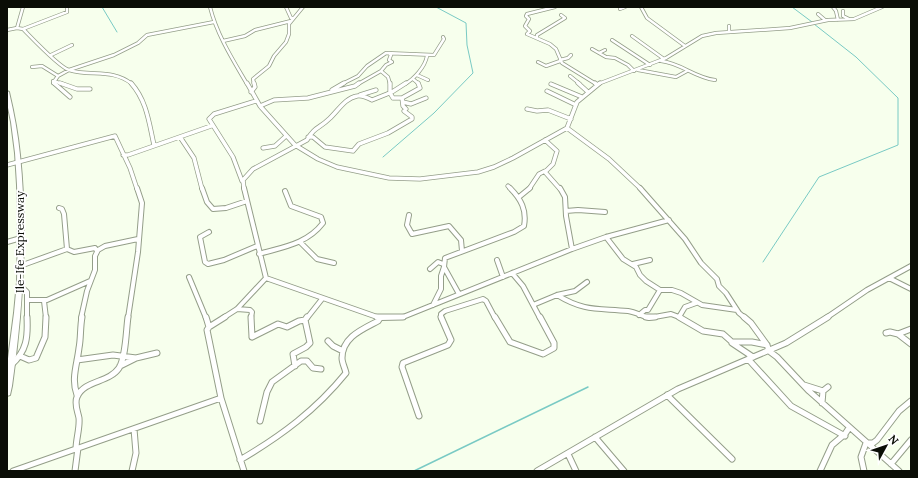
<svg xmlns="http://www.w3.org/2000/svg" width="918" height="478" viewBox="0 0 918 478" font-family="Lora,serif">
	<rect width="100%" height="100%" fill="#f7ffed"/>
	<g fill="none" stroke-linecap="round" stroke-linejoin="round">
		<path stroke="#79cac4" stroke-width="1" d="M102,7L117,32
			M792,7L812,22
			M383,157L434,113L473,73L467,45L466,23L436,7
			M763,262L819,177L898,145V98L856,57L814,24"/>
		<path stroke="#79cac4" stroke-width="1.5" d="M414,471L588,387"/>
		<g stroke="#949e89" stroke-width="4">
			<path id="minor-far3" d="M210,7C217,35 233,60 247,84
				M286,7L291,18H293
				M555,7L527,14L526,16L529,19L525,26L530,31L527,34L550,44L556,49L562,63L596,84
				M641,7L647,18L685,46
				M833,7L836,11L838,20
				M620,9L625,7
				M843,11V16L849,19
				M818,14L825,20
				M729,26V32
				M17,28L23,7
				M23,29L67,12V7
				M7,30L17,28L23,29C32,38 59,67 69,70C91,77 112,68 132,84
				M632,36L664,59
				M537,38V35L565,18L561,15
				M612,40L650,65
				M223,41L245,36L255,30L291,21
				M592,49L606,57L615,58L628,65L634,71
				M599,53L605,50
				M51,55L72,45
				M560,60L568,58L571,55
				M661,61C681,63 695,78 715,80
				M538,62L546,66L560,61
				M32,67L42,66L58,76
				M638,70L676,77L687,71
				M381,71L388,77L390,84
				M417,75L428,80
				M570,76L580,84
				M413,79L419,84
				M53,81L63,84
				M55,84L53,83L58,76L69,70L114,55L138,43L147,35L214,22
				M254,84L253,79L269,66L274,56L286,42L289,34V24L303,7
				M342,84L358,76L367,66L386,53L434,55L444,39L443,37
				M358,84L381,71L386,65L392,62L389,60L391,55L389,53
				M405,84C414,79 425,67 427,56
				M598,84L666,58L702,36L716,33L790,28L828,20L854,19L882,7"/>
		</g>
		<g stroke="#949e89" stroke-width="5">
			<path id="minor-far2" d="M54,83L70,97
				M60,83L77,89H90
				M131,83C147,101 149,123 154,145
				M247,83L260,106L295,145L318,159L337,167L389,178L420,179L478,172L494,167L513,158L567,128L577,102L600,83
				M578,83L588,92
				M595,83L597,85
				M551,84L582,97
				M332,90L344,83
				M547,91L576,105
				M251,92L255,87L254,83
				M360,95L376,90
				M402,98L420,88L418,83
				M403,102L411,104L426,98
				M260,106L274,100L308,98L355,86L359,83
				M527,109L537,111L548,110L571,119
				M567,128L609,159L641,189
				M180,137L194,158L202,189
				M308,137H313L325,147L353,151L359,144L388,133L412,119V117L404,111L406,109L403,106L402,98H393L390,93V83
				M545,140L557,151L553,164L545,172L560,189
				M263,148L275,146L286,136
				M123,155H128L211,126
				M7,165L115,136L130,168L137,189
				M242,181L233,157L209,119L214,114L256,101
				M508,186L511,189
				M244,189L243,180L253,169L307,140C314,127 320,128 329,119C338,111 345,98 357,96C362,95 368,98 372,100L392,92L406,83
				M529,189L539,174L545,171"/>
		</g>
		<g stroke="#949e89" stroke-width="6">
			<path id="minor-far1" d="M202,188L207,202L213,209L226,208L247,201
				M560,188L565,197L566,216L572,249
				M640,188L685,239L701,263L717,279L719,286L726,293L739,313L745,318
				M519,197L530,188
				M59,208L62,209L64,214L67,249L74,252L95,248L97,251
				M566,211L578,210L605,212
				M409,215L407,225L412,234L449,226L461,240L462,251
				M209,232L200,237L205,262L208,264L224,260L257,246
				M606,237L623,259L636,267L640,275L646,281L660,290H672L681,293L702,305L737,310
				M7,242L21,238
				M300,242L317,259L334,263
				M259,254C283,247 307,244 323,223L321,217L291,206L285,191
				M497,260L503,277
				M633,264L650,260
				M20,266L67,249
				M430,269L438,262L443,264
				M512,273L523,286L540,318
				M189,277L206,318
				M266,278L380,318
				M889,278L911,289
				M20,285L27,292V318
				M459,294L444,267L445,258L514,232L524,226C527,210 521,199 510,188
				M557,295C585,312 598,308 628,311C635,312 642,316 649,318
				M27,300H47L90,281
				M44,301L46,318
				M433,305L441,289V276L444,267
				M533,305L557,295L575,291L587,282
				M237,309L250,310L252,312L251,318
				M639,315L645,310H648L660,290
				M679,317L681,318
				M81,318L87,291L95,270V256L98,250L105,246L138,239
				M128,318L138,252L142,203L137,188
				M223,318L237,309L266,278L244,188
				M307,318L322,299
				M381,318L403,317L572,249L606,237L669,220
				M441,318V314L445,311L483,299L486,301L495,318
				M649,318L671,314L679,317L685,307L696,303
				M826,318L867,290L911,266"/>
		</g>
		<g stroke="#949e89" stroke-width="7">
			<path id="minor" d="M206,317L209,327
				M225,317L209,327L207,330L221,398L244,471
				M251,317L252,337
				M377,317H403
				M495,317L510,342L543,354L554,348V343L540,317
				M646,317H655
				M679,317L703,331L723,334L732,342H752L767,345
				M744,317L751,323L767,345L769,351L777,357L809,391L899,471
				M886,333L890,332L898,334L911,329
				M898,334L911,344
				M252,337L278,324L287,327L299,321L305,320
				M328,341L333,346L343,351
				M732,343L753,357
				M20,356L29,360L36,358L45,337L46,317
				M748,359L791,406L845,436
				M77,360L113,355L136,358
				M11,365C27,351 28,337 27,317
				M120,366L136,358L157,353
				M295,366L293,354L306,347L310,343L305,320L307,317
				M804,385L823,391L828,387
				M77,395C71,379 77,365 79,348C81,338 80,328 82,317
				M667,395L732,459
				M822,403L823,391
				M419,416L402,367L403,363L448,345L451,340L441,317
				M260,421L267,392L272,382L301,361H307L313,368L321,369
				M595,437L624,471
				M76,449C76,439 80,428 79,418C78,412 74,404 77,397C84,380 109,383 119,368C126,357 126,331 128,317
				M568,454L576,471
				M240,460C281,436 316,410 346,373C345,368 342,363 342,358C342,337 363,329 378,321L380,318
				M891,464L911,440
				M13,471L221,398
				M75,471L78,448
				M132,471L136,453L134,429
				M537,471L678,389L786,343L828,317
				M820,471L832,445L845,434L849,428
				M864,471L861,457L866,443H873L877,440L899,411L911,401"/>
		</g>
		<g stroke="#949e89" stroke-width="2">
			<path id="highway" d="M7,91L9,92C14,113 18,134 20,155C28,232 23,309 12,386L10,395L7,396V366L14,313L17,282L18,218L17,185L15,153L11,122L7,103Z"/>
		</g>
		<use href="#minor-far3" stroke="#fff" stroke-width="2.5"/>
		<use href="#minor-far2" stroke="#fff" stroke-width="3.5"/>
		<use href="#minor-far1" stroke="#fff" stroke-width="4"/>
		<use href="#minor" stroke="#fff" stroke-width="5"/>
		<use href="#highway" fill="#fff" fill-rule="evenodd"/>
	</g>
	<g text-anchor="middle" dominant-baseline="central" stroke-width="3.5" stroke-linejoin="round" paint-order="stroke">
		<g font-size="12" fill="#0a0d06" stroke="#fff">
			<text transform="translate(19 242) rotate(-90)">Ile-Ife Expressway</text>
		</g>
	</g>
	<rect width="918" height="478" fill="none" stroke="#0a0d06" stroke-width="16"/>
	<g transform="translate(886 446) rotate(50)" stroke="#ffffff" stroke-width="3" paint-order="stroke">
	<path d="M0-3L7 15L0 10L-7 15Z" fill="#0a0d06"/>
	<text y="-6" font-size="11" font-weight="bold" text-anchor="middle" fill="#0a0d06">N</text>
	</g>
</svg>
